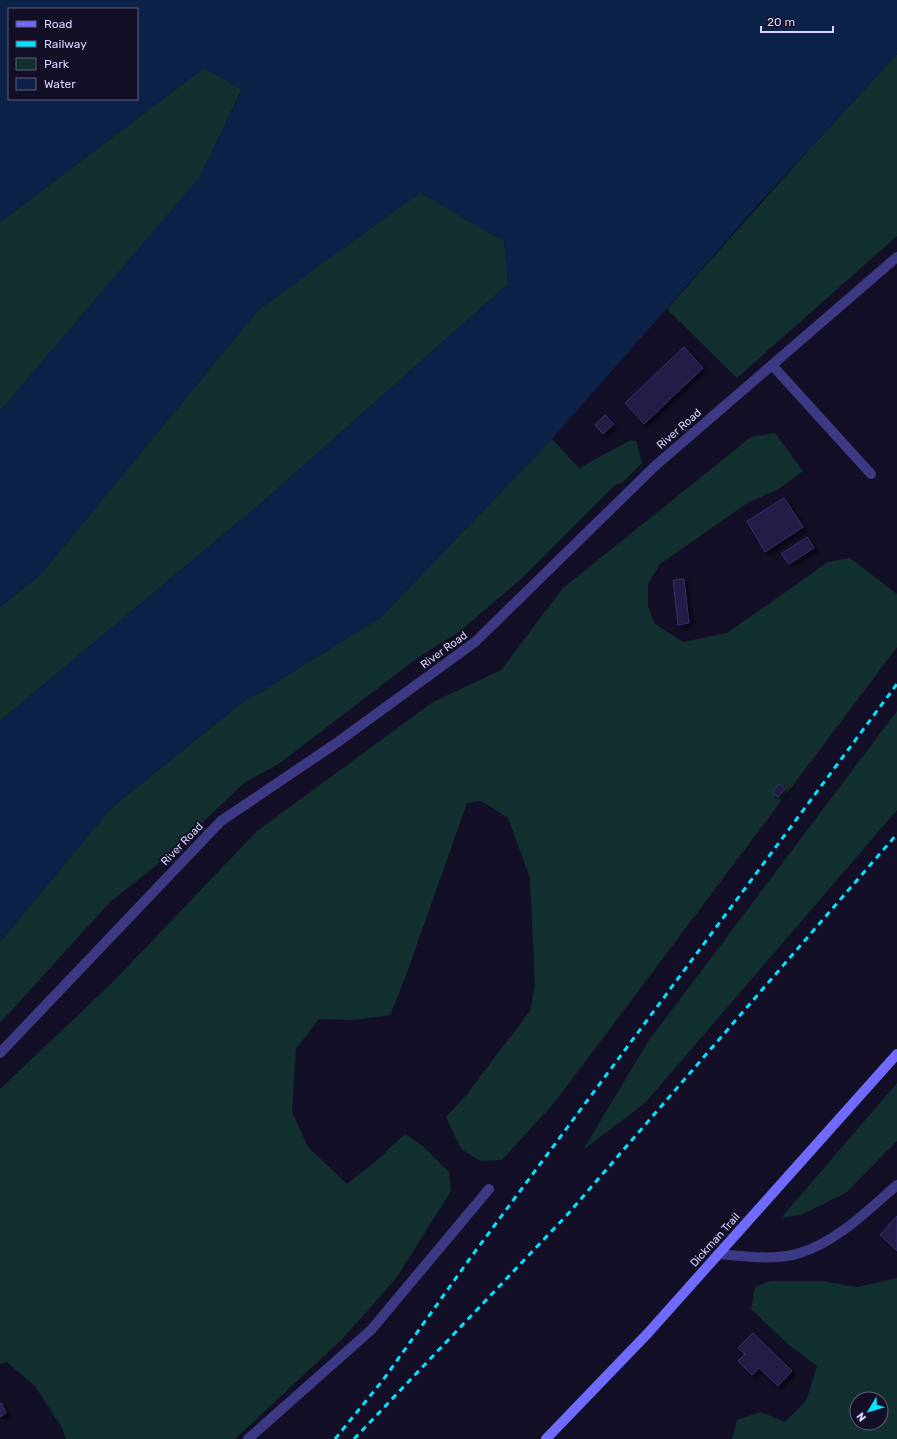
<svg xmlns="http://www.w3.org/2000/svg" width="897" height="1439" viewBox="0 0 897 1439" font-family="Rubik,sans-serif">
	<defs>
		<filter id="shadow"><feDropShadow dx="3.5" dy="3.5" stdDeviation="2" flood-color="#0009"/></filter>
	</defs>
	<rect width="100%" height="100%" fill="#130f26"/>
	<path fill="#12302f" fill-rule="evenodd" d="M897,54V236L737,378L667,309L796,164Z
		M204,68L242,89L200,177L0,411V222Z
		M420,192L504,241L508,284L266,499L0,721V607L41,574L258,310Z
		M775,433L803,471L779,489L749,502L660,564L648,584V606L654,623L683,642L727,633L828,562L850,558L897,594V647L554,1103L502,1160L480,1161L461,1149L446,1117L467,1094L530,1011L535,986L530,878L508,818L481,801L467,803L405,978L390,1015L352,1020L319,1019L296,1049L292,1112L308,1147L347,1184L376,1161L405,1134L423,1146L449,1172L451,1191L397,1277L363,1316L341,1340L235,1439H66L62,1428L35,1386L7,1362L0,1364V1089L112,983L257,831L433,702L501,670L563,588L751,437Z
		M552,439L579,468L631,440L636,441L642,463L623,482L614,486L521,579L459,632L420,656L280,763L244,783L162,861L110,902L0,1023V942L111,808L239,705L380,618Z
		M897,711V810L645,1103L583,1150L649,1040Z
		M897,1083V1141L847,1192L801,1215L781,1218Z
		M897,1278V1439H732L737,1420L761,1412L785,1422L806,1401L817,1366L788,1344L751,1309L755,1287L770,1281H822L857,1287ZM857,1399H881V1423H857Z"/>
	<path fill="#0c2248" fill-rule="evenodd" d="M0,0H897V54L763,199L552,439L380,618L239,705L111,808L0,942V721L266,499L508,284L504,241L420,193L258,310L41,574L0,607V411L200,177L242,90L204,68L0,222ZM9,9H137V99H9Z"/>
	<path fill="#241b47" stroke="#3b2d73" filter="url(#shadow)" d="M684,347L703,368L644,424L625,403Z
		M605,415L614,424L603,434L595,425Z
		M784,498L803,527L765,552L747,521Z
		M807,537L814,548L789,564L781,554Z
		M684,579L689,623L678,625L673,580Z
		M779,784L785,789L778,797L772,793Z
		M897,1216V1251L880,1235Z
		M753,1333L792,1371L778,1386L759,1368L752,1375L738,1361L745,1354L738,1348Z
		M1,1403L6,1413L0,1417V1404Z"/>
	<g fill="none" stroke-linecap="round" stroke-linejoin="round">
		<path stroke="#3d3a85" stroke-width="10" d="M772,365L871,474
			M718,1254C744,1256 776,1261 800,1253C838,1241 868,1210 897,1185
			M248,1439L371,1330L489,1189"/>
		<path stroke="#3d3a85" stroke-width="10" d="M0,1053L221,821L335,744L475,642L655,466L897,257"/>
		<path stroke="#6f6bff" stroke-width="10" d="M546,1439L648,1333L897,1054"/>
		<path stroke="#00e5ff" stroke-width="3" stroke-dasharray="6 5" stroke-linecap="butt" d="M335,1439L383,1380L471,1257L897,684
			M354,1439L567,1215L897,834"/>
	</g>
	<g text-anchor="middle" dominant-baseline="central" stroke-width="4" stroke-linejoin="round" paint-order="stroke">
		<g font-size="11" fill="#d9d4ff" stroke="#130f26">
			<text transform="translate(679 429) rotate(-41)">River Road</text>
			<text transform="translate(444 650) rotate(-36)">River Road</text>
			<text transform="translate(182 844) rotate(-46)">River Road</text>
			<text transform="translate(715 1240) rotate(-48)">Dickman Trail</text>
		</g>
	</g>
	<rect x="8" y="8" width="130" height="92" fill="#130f26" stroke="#625e7d"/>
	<rect x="16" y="21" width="20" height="6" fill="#6f6bff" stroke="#625e7d"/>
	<text x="44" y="28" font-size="12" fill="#d9d4ff">Road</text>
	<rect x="16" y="41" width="20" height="6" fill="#00e5ff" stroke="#625e7d"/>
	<text x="44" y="48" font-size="12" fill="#d9d4ff">Railway</text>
	<rect x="16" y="58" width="20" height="12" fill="#12302f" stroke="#625e7d"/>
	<text x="44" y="68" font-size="12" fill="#d9d4ff">Park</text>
	<rect x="16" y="78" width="20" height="12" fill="#0c2248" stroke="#625e7d"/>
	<text x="44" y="88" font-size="12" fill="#d9d4ff">Water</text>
	<g transform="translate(869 1411) rotate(232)"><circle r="19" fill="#130f26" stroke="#625e7d"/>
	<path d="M0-3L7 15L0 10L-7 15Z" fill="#00e5ff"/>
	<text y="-6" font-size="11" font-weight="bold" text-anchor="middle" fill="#d9d4ff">N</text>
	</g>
	<path d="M761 26v6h72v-6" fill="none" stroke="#d9d4ff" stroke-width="2"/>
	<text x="767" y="26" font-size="12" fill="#d9d4ff" stroke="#130f26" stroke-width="3" paint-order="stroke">20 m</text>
</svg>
